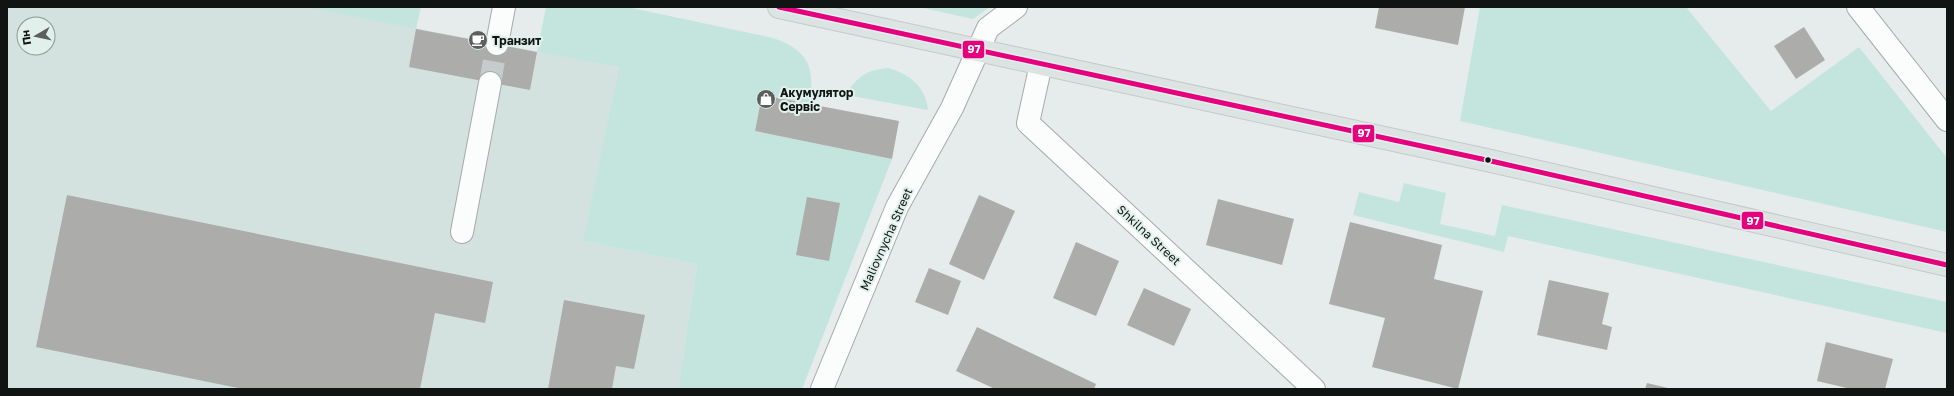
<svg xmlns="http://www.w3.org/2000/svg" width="1954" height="396" viewBox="0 0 1954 396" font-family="'Golos Text',sans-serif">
	<rect width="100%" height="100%" fill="#e6eceb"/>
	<path fill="#d4e2df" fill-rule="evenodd" d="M7,7H303L619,67L584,241L697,264L678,389H7ZM24,24H48V48H24Z"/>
	<path fill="#c4e5de" d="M303,7H421L416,29Z
		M546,7H627L773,38C808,50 817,68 808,104L762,95L755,131L892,159L802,389H678L697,264L583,241L619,67L537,52Z
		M919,7H990L973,19Z
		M1480,7H1686L1771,111L1859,47L1947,158V232L1460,121Z
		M888,68C910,74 926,87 928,110L846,95C857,76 867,70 888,68Z
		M1404,183L1446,193L1440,224L1495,236L1502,205L1947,302V333L1508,236L1504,252L1353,215L1359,192L1399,202Z"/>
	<path fill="#acacab" d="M1379,7H1465L1458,45L1375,28Z
		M1804,27L1825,60L1796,79L1774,46Z
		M416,29L537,52L530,90L409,67Z
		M762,95L899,121L892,159L755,131Z
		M67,195L493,282L485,323L435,313L420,389H243L36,347Z
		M979,195L1015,211L984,280L949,264Z
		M807,197L840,203L829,261L796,255Z
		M1218,199L1294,219L1282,265L1206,245Z
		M1350,222L1442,245L1434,279L1483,291L1458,389L1372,367L1385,318L1329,304Z
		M1076,242L1119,261L1096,316L1053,298Z
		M929,268L961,281L948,315L915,302Z
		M1549,280L1609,293L1602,324L1612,327L1607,350L1537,335Z
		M1144,288L1191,309L1174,346L1127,325Z
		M564,300L645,315L634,369L616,366L612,389H548Z
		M977,327L1096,384L1094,389H995L956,371Z
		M1826,342L1893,359L1885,389H1851L1817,381Z
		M1647,383L1668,388V389H1645Z"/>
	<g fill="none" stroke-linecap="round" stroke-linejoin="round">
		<path stroke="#c6cccb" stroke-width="22" stroke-dasharray="22 11" stroke-linecap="butt" d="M490,83L497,44"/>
		<g stroke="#a6abaa" stroke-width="24">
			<path id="minor" d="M1858,7L1947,120
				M497,44L504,7
				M1041,64L1028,123L1314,389
				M462,232L490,83
				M822,389L897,207L952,108L988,28L1016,7"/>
		</g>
		<g stroke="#c6c9c9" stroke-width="24">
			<path id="major" d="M779,7L1491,161L1947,265"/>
		</g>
		<use href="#minor" stroke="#fbfcfc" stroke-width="22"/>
		<use href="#major" stroke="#dbe4e2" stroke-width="22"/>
		<g stroke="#e2f0ec" stroke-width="8">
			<path id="bus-1" d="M779,7L1491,161L1947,265"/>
		</g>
		<use href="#bus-1" stroke="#e5007d" stroke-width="5"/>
	</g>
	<defs>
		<g id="cafe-disc" transform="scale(1)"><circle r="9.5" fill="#5b605f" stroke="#e2f0ec"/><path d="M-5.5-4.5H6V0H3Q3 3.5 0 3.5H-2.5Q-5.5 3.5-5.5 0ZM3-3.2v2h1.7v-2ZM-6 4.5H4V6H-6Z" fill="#fff"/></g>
		<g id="shop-disc" transform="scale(1)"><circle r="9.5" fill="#5b605f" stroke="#e2f0ec"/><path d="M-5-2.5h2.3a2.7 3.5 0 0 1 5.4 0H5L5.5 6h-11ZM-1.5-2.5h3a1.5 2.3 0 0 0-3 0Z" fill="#fff"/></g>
	</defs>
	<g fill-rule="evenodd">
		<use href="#cafe-disc" x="478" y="40"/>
		<use href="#shop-disc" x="766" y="99"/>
	</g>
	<circle fill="#101514" stroke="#e2f0ec" stroke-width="1.5" cx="1488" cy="160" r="3.5"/>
	<g text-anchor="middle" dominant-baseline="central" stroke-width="4" stroke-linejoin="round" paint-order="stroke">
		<g font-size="12" font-weight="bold" fill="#101514" stroke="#e2f0ec" text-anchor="start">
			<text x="492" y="40">Транзит</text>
			<text x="780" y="92">Акумулятор<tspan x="780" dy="14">Сервіс</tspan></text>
		</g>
		<g font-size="12" fill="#101514" stroke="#e2f0ec">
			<text transform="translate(1149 235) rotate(43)">Shkilna Street</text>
			<text transform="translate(886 239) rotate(-66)">Maliovnycha Street</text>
		</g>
	</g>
	<g stroke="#e2f0ec" stroke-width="1.5">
		<rect x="962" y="40" width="23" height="19" rx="4" fill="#e5007d"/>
		<rect x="1352" y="124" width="23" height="19" rx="4" fill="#e5007d"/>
		<rect x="1741" y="211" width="23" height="19" rx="4" fill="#e5007d"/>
	</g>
	<g font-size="11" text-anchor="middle" font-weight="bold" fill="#fff">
		<text x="974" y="53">97</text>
		<text x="1364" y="137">97</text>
		<text x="1753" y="225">97</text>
	</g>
	<rect width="1954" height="396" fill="none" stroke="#101514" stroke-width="16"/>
	<g transform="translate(36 36) rotate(261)"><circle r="19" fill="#e2f0ec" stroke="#8e9896"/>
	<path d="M0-3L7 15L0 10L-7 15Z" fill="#5b605f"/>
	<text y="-6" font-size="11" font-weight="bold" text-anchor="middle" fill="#101514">Пн</text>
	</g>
</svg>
